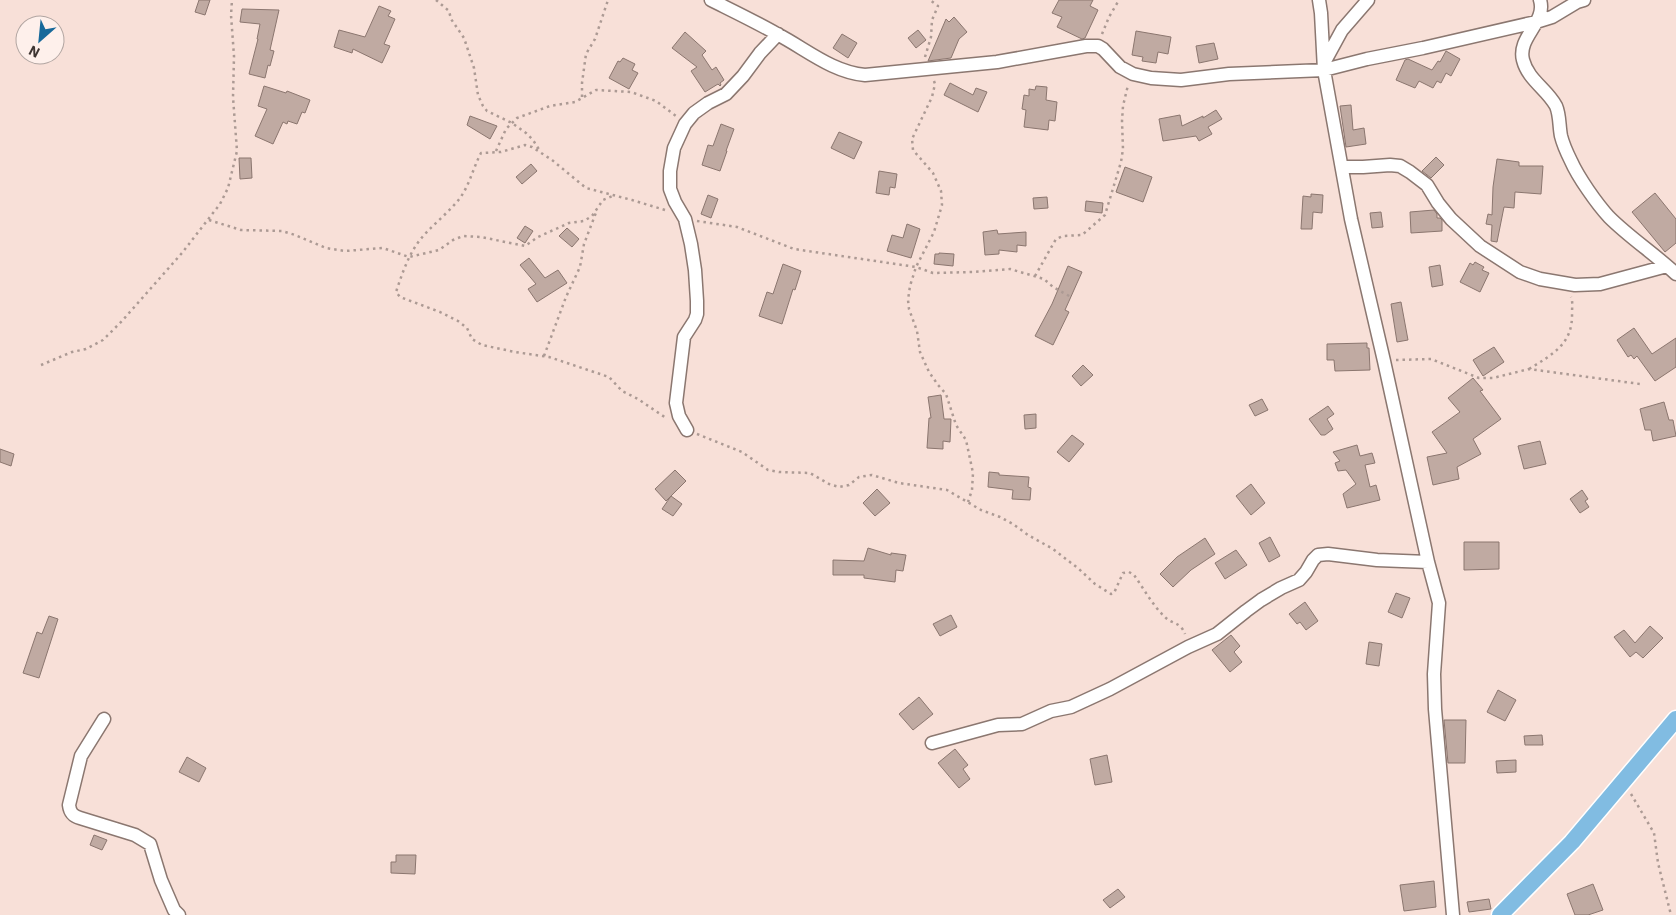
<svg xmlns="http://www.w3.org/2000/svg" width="1676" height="915" viewBox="0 0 1676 915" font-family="'IBM Plex Sans',sans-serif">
	<rect width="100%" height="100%" fill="#f8e0d8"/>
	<path fill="#c0aaa2" stroke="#8b766f" d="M199,0H210L205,15L195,12Z
		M1059,0H1093L1090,6L1098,10L1085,38L1082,39L1057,27L1062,17L1052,13Z
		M379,6L391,11L388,16L395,19L384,44L390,46L382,63L353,49L352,53L334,47L339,30L365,37Z
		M242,9L279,10L270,50L274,51L270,66L268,65L265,78L249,74L258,39H257L260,24L240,22Z
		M954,17L967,32L959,39L951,58L928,61L946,19L949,22Z
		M918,30L926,40L916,48L908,38Z
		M1136,31L1171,37L1168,54L1158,52L1156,63L1142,61L1143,57L1132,55Z
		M685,32L706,51L702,55L712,70L716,67L724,80L720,83L721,85L720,86L718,84L705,92L691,71L697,67L672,48Z
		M842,34L857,43L848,58L833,48Z
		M1214,43L1218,59L1199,63L1196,46Z
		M1446,51L1460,59L1451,76L1446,73L1441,83L1437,81L1433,88L1419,81L1415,88L1396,80L1405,60L1408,59L1432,70L1438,61L1440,62Z
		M623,58L635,64L632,70L638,73L629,89L609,78L618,61L620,62Z
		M950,83L973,95L976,88L987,92L978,112L944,95Z
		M264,86L286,93L287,91L310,100L305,113L302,112L297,124L288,121L287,124L283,122L273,144L255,136L267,109L258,106Z
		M1036,86L1047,87L1046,100L1057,102L1055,121L1049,120L1048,130L1024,127L1026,110L1022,109L1024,95L1029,96V89L1035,90Z
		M1351,105L1353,130L1364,128L1366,144L1346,147L1340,106Z
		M1216,110L1222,119L1208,127L1212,134L1199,141L1196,136L1163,141L1159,119L1180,115L1182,126L1203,116V118Z
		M470,116L497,126L490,139L467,125Z
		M721,124L734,129L726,151H727L720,171L702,165L708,145L713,146Z
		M839,132L862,142L854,159L831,148Z
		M1436,157L1444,165L1431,178L1422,171Z
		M239,158H251L252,178L240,179Z
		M1497,159L1519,162V166H1543L1541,194L1515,192L1514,208L1504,207L1497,242L1491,241L1492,225L1486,224L1488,214L1492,215L1493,187Z
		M531,164L537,171L522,184L516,177Z
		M1125,167L1152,177L1143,202L1116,192Z
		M879,171L897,174L895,188L890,187L889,195L876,193Z
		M1655,193L1676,219V243L1665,252L1632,212Z
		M1311,194L1323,195L1322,213L1313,212L1312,229H1301L1303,196L1311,197Z
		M708,195L718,199L711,218L701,214Z
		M1047,197L1048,208L1034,209L1033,198Z
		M1086,201L1103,203L1102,213L1085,211Z
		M1434,210L1437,214V218H1440L1442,220V231L1411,233L1410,212Z
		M1381,212L1383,227L1372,228L1370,213Z
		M907,224L920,229L911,258L887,251L892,235L903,238Z
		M525,226L533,231L525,243L517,238Z
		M567,228L579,239L572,247L559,236Z
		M997,230L998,234L1026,232V246L1017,245V252L999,250V254L985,255L983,232Z
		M939,253L954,254L953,266L934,264L935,254H939Z
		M529,258L545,278L558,270L567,283L537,302L528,289L536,284L520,265Z
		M1475,262L1484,267L1482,270L1489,273L1480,292L1460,282L1470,263L1473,265Z
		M783,264L801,271L795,290L793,289L782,324L759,316L767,292L773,294Z
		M1440,265L1443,285L1432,287L1429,267Z
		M1068,266L1082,272L1065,310L1069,312L1053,345L1035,336L1052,304Z
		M1401,302L1408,340L1397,342L1391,304Z
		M1634,328L1652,354L1676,338V367L1655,381L1637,356L1634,359L1631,355L1628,357L1617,340Z
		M1367,343V348H1369L1370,370L1335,371L1334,360H1327V344Z
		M1494,347L1504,362L1483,376L1473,360Z
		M1083,365L1093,375L1081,386L1072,376Z
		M1473,378L1483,390L1480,391L1501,419L1473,439L1481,454L1457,467L1459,479L1433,485L1427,457L1447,453L1432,432L1460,412L1448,398Z
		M941,395L944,419H951L950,442L943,441V449L927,448L929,418H931L928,397Z
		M1262,399L1268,410L1255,416L1249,405Z
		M1664,402L1669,420H1673L1676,436L1653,441L1651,430H1645L1640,409Z
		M1328,406L1334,414L1327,419L1333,429L1325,435H1321L1309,419Z
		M1036,414V428L1025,429L1024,415Z
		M1072,435L1084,444L1069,462L1057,452Z
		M1540,441L1546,464L1524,469L1518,446Z
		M1357,445L1360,456L1372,453L1375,463L1365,465L1370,487L1376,485L1380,500L1347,508L1343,494L1356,484L1346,470L1338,471L1335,463L1340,461L1333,452Z
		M0,449L14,454L11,466L0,462Z
		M675,470L686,481L666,501L655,489Z
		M989,472L999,473V475L1029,477L1028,487L1031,488L1030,500L1012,499L1013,490L988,487Z
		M1251,484L1265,503L1251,515L1236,496Z
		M877,489L890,503L875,516L863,503Z
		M1582,490L1588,499L1585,501L1589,507L1580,513L1570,499Z
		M671,496L682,504L673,516L662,509Z
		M1270,537L1280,556L1269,562L1259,543Z
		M1205,538L1215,554L1191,570L1173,587L1160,574L1177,557Z
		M1464,542H1499V569L1464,570Z
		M868,548L891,555V553L906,555L903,571L896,570L895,582L864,578V575H833V560L864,561Z
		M1236,550L1247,565L1225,579L1215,563Z
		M1396,593L1410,598L1402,618L1388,612Z
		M1305,602L1318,621L1306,630L1300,622L1297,624L1289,614Z
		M951,615L957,627L940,636L933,624Z
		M49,616L58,619L39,678L23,673L37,632L42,634Z
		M1650,626L1663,638L1643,658L1636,652L1630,657L1614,637L1624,630L1635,643Z
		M1231,635L1240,646L1234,652L1242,662L1230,672L1212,650Z
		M1369,642L1382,644L1379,666L1366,664Z
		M1498,690L1516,700L1505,721L1487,712Z
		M919,697L933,714L913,730L899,714Z
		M1444,720H1466L1465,763H1448Z
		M1542,735L1543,745H1525L1524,736Z
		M955,749L968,765L963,769L970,779L959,788L938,763Z
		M1107,755L1112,782L1095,785L1090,759Z
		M187,757L206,768L199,782L179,772Z
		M1516,760V772L1497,773L1496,761Z
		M94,835L107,840L102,850L90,845Z
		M396,855H416L415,874L391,873V862H396Z
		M1434,881L1436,907L1404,911L1400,885Z
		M1593,884L1603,910L1588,915H1575L1567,894Z
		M1118,889L1125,897L1110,908L1103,900Z
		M1489,899L1491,909L1469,912L1467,902Z"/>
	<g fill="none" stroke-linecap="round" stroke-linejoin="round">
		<g stroke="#8b7770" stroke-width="15">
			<path id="minor" d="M711,0C733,11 756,22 777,34C806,49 832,72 865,75L997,62L1086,46H1098L1103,49L1120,67L1133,74L1151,78L1181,80L1229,74L1324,70L1367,59L1423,48L1536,22L1552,17L1577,2L1584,0
				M1319,0L1321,13L1324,70L1351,219L1384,361L1428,562L1439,603L1434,674L1435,709L1453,915
				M1540,0C1547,22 1517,37 1523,60C1528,80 1547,89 1556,106C1560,115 1559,126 1561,136C1563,144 1567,153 1571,161C1578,177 1597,204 1609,217C1630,238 1655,254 1676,274
				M1324,63L1342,30L1368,0
				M1342,167H1363L1390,165L1400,166L1410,172L1427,185L1438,203L1451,219L1480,246L1520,272L1540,279L1575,285L1600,284L1667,266
				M687,430L679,416L676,403L684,337L695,320L697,314V301L695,270L691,244L685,219L675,202L670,189V171L674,148L685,124L694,113L708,103L726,94L743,76L760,53L778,34
				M104,719L81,756L69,805C70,813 73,816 80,818L135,835L150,844L161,880L174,910L179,915
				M932,743L998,725L1022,724L1051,711L1071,707L1110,689L1188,647L1217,634L1246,611L1261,600L1281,588L1299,580L1306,572L1313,560L1318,555L1328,554L1377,560L1428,562"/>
		</g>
		<g stroke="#fff" stroke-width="19">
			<path id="major" d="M1500,915L1572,842L1676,719"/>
		</g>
		<path stroke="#ac9a94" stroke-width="2.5" stroke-dasharray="2.5 4" stroke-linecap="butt" d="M436,0L449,11L451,19L464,38L474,68L478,95L483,106L487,111L512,123L526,133L533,140L540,151
			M1102,34L1109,17L1119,0
			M925,57L931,37L932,20L938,6L930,0
			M934,81L935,84L932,97L912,139L913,150L933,173L941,191L942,205L934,232L916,267L910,286L908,300L909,309L917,331L920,352L929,372L938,385L946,394L956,425L966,440L973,473L972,490L968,502
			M582,97V83L586,54L595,39L608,0
			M496,151L506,129L517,118L550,106L575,102L596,90L631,92L656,101L676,116
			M665,210L632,200L586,188L552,160L532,147L525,145L501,152L481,153C473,168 470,184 460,198C450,211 436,222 425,234C410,250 403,271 396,292L400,297L440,312L458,321L467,328L472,339L482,345L515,352L549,357L609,377L622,391L638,399L666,418
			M209,220L241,230L282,231L295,235L326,248L345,251L383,248L409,257L439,250L453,240L463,236L481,237L525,246L538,237L569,223L584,221L592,216L603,200L615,195
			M697,221L737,227L794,249L916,267L933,273L973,272L1010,269L1044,279L1053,287L1071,297
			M1035,276L1056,239L1063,236L1082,235L1105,215L1121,162L1123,149L1122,121L1123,106L1128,85
			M544,356L566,297L580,267L584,244L597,210
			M1396,360L1431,359L1479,378H1493L1529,369L1640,384
			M41,365L72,352L86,349L103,340L122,321L182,253L220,204L228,188L237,151L233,97L234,56L231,15L232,0
			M1529,369C1553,354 1573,344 1572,313C1572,307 1573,302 1571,297
			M697,434L742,452L768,470L779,472L810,473L829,484L839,487L849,485L859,477L872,475L899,483L947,490L981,510L1000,517L1013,524L1028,535L1053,549L1079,569L1095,584L1111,594L1114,593L1123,573L1129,572L1134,575C1144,589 1153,606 1165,617C1173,625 1180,621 1185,634
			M1631,794L1654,833L1658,863L1671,915"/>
		<use href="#minor" stroke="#fff" stroke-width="12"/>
		<use href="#major" stroke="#81bce2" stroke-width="16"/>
	</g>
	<g transform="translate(40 40) rotate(207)"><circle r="24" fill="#fef0eb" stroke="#b1a5a1"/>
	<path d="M0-4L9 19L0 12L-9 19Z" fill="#17699a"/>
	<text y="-8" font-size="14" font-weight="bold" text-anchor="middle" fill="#3e3532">N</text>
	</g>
</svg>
